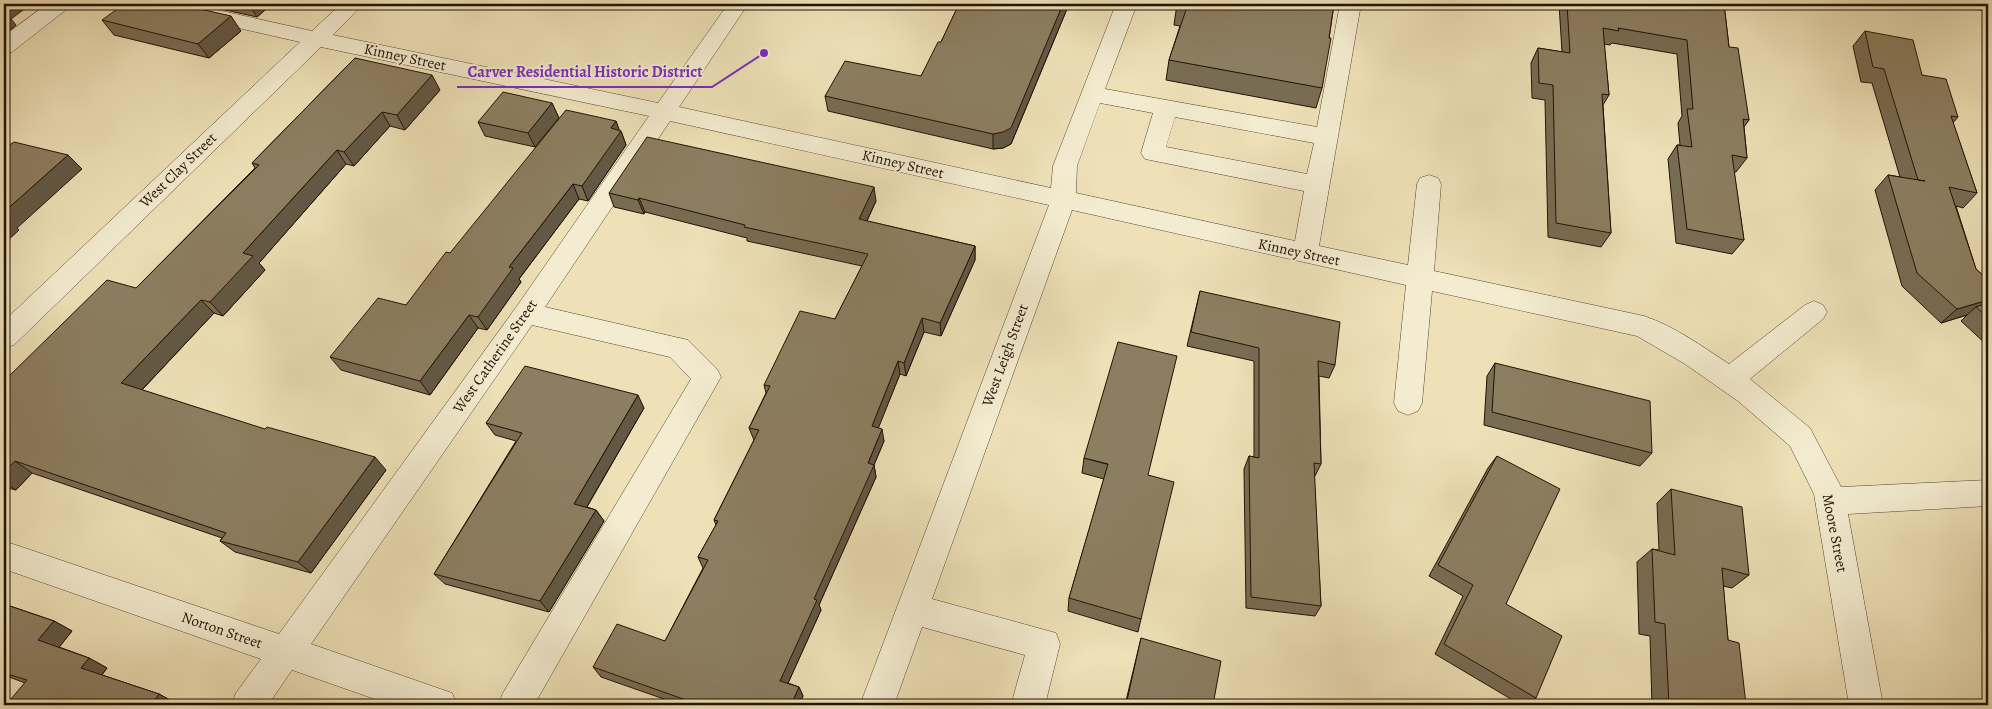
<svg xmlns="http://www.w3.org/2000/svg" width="1992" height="709" viewBox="0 0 1992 709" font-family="Alegreya,serif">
	<rect width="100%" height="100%" fill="#eee1b7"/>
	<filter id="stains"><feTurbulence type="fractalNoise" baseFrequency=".004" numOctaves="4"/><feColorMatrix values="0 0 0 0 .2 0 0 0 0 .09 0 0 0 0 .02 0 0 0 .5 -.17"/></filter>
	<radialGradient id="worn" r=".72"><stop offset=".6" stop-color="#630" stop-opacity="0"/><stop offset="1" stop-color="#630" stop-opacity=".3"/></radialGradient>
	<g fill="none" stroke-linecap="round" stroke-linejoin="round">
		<g stroke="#554631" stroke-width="1">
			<path id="minor" d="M47,4H71L67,9L12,52L4,54V36Z
				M152,4H190L312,31L341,4H363L333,35L658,103L728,4H748L679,107L1051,188L1053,166L1116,4H1137L1105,89L1317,127L1340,4H1361L1319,246L1408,265L1417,184L1420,178L1429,175L1438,178L1441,184L1434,271L1644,316C1674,326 1703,347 1729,364L1805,305L1814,301L1823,305L1827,312L1823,319L1750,379L1810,428L1841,487L1988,480V506L1848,514L1883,705H1849L1814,494L1790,446L1738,401L1685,364L1637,336L1432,291L1422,403L1418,411L1408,415L1398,411L1394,403L1406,285L1072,210L932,599L1056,633L1060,644L1045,705H1011L1025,655L922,627L894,705H860L1049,205L670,121L545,307L688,340L717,369L721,377L534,705H498L503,693L691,379L670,357L532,325L311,644L452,693L457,705H392L292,670L268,705H231L236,693L261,659L4,569V541L279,634L517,306L649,116L321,47L14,345L4,348V321L300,42L155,9ZM1100,103L1153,113L1141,153L1145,159L1304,191L1295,241L1076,193L1077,166ZM1175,117L1314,143L1307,174L1166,147Z
				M1968,4H1988V11L1972,9Z"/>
		</g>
		<use href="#minor" fill="#f4ecd0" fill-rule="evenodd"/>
	</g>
	<path fill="#786c53" stroke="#221204" d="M198,4H272L257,17Z
		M959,4H1069L1011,144L1003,148L993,149L828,111L825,96L921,76L941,42Z
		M1177,4H1334L1322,88L1316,108L1166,80L1169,60L1180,26L1174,25Z
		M1559,4H1724L1729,47L1749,120L1744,127L1747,158L1736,172H1734L1744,240L1732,254L1676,243L1668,159L1677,145H1680L1678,123L1682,116L1677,54L1612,43L1610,45L1604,44L1609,95L1603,105L1611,233L1601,247L1548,237L1545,100L1532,98L1531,63L1538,48L1562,52Z
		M102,20L241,31L209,58L114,35Z
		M1865,31L1922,75L1958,117L1953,123L1977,193L1963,208L1956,206L1976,269L1988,280V346L1961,321L1967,315L1941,323L1902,286L1875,190L1888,175L1900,177L1872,83L1861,82L1853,46Z
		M355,58L440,90L405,130L390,126L354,166L346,164L259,263L265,270L223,316L214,313L142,390L386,470L311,573L235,552L220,541L222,538L32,473L16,490L4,487V381L136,288L255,168L252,163Z
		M552,103L559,118L535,147L485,136L478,122Z
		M616,121L619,130L621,131L626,145L588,201L579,199L519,279L521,282L487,330L478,328L430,395L341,370L330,357L406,305L450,253Z
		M609,193L876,201L867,221L975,246V260L941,336L924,332L906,376L900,374L878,428L884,441L874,465L876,477L819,605L821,610L788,683L799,687L803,696L799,705H681L601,677L593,667L665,641L703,568L698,557L716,525L714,520L754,440L749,428L766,393L764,385L835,319L862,266L747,241V238L645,212L644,214L614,207Z
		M1200,291L1335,365L1329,378L1319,376L1321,464L1315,476H1314L1321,606L1315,616L1246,608L1244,469L1249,456L1254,457V361L1187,346Z
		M1495,363L1652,453L1640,466L1484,425L1487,376Z
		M644,408L587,507L596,510L604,521L549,612L445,584L434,574L516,441L495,435L486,423Z
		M1497,456L1506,604L1536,698L1528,705H1521L1435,654L1463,596L1429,576L1488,468Z
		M1084,458L1148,475L1141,619L1138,632L1068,611L1069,598L1104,479L1082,473Z
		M1671,489L1749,575L1732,588L1723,586L1728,640L1746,705H1652L1650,636L1639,634L1637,562L1652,549L1659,550L1657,503Z
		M4,604L54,621L72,631L59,647L89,658L107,668L102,675L159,694L177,704L25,683L4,675Z
		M1141,638L1213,705H1125Z"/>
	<path fill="#625844" stroke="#221204" d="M4,4H31L11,19L16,25L4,36Z
		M258,4H272L257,17L252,9Z
		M1064,4H1069L1011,144L1003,148L993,149V134Z
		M231,16L241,31L209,58L198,44Z
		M432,75L440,90L405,130L397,115Z
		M552,103L559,118L535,147L528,133Z
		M382,112L390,126L354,166L344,152Z
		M616,121L620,132L621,131L626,145L588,201L582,186L611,128Z
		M337,150L346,164L259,263L265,270L223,316L210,302L243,253Z
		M68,155L82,169L17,228L19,230L4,244V212Z
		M573,184L579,199L519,279L521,282L487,330L478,317L509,267Z
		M874,187L876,201L861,233L859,219Z
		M639,198L645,212L644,214L638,200Z
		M975,246V260L941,336L940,323Z
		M201,300L214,313L136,396L121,383Z
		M1988,300V309L1976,307L1967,315L1941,323L1957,309Z
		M469,315L478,328L430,395L420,381Z
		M922,318L924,332L906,376L904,363Z
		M898,361L900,374L874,439L872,426Z
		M638,395L644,408L582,515L574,504Z
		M882,429L884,441L874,465L876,477L819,605L821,610L785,690L780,681Z
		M375,457L386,470L311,573L298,562Z
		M15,461L32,473L16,490L4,482V472Z
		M596,510L604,521L549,612L540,601Z
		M54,621L72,631L57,650L38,640Z
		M89,658L107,668L100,677L81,668Z
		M799,687L803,696L799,705H791Z
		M159,694L177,704L175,705H151Z"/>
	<path fill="#8c7e61" stroke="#221204" d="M124,4H178L231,16L198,44L102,20Z
		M228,4H258L252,9Z
		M959,4H1063L1011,128L1003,132L993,134L825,96L845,61L921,76L938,42H941Z
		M1177,4H1334L1329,38H1331L1322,88L1169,60L1187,7L1177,5Z
		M1567,4H1724L1729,47L1738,48L1749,120L1743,119L1747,158L1732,155L1744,240L1687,229L1677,145L1692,147L1687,109H1693L1687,40L1618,28L1619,31L1603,28L1609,95L1602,94L1611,233L1556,223L1553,85L1539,83L1538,48L1570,53Z
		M1865,31L1913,40L1922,75L1946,79L1958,117L1951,116L1977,193L1949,187L1976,269L1988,280V300L1957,309L1917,273L1888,175L1925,181L1918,180L1884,69L1873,67Z
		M355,58L432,75L397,115L382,112L344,152L337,150L243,253L253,256L210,302L201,300L121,383L265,429L267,427L375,457L298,562L220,541L226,533L15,461L4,472V381L107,280L136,288L259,165L252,163Z
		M503,92L552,103L528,133L478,122Z
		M566,110L616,121L611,128L621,131L582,186L573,184L509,267L513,268L478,317L469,315L420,381L330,357L378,298L406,305L446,252L450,253Z
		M647,137L874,187L859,219L975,246L940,323L922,318L904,363L898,361L872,426L882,429L868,463L874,465L814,599L817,600L780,681L799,687L791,705H700L593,667L617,624L665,641L708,560L698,557L718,521L714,520L759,430L749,428L770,386L764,385L800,311L835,319L868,254L744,227L745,225L639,198L638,200L609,193Z
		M14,142L68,155L4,212V145L8,146Z
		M1200,291L1340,322L1335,365L1318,361L1321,464L1314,463L1321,606L1251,597L1249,456L1259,458V348L1191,332Z
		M1988,303V318L1976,307Z
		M1118,342L1177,356L1148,475L1174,482L1141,619L1069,598L1108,464L1084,458Z
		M1495,363L1650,401L1652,453L1492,412Z
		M525,366L638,395L574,504L596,510L540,601L434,574L522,433L486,423Z
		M1497,456L1560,489L1506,604L1562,636L1536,698L1444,644L1473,585L1438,565Z
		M1671,489L1742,507L1749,575L1722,568L1728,640L1739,643L1746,705H1669L1665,624L1655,622L1652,549L1675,555Z
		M4,604L54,621L38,640L89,658L81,668L159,694L151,705H6L27,680L4,673Z
		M1141,638L1221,661L1213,705H1126Z"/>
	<g text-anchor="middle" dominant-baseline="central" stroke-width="4" stroke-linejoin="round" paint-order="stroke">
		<g font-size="15" fill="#221204" stroke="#f4ecd0">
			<text transform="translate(405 57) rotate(12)">Kinney Street</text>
			<text transform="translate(903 164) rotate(13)">Kinney Street</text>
			<text transform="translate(178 170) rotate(-44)">West Clay Street</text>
			<text transform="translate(1299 252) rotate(12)">Kinney Street</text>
			<text transform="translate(1005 355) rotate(-70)">West Leigh Street</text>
			<text transform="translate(495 356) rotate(-55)">West Catherine Street</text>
			<text transform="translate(1835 533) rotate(79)">Moore Street</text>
			<text transform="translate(222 630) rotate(19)">Norton Street</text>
		</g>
	</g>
	<path fill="none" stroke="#7b2cbf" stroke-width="2" d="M764 53L712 87H457"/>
	<circle fill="#7b2cbf" stroke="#f4ecd0" stroke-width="2" cx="764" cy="53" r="5"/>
	<g font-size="16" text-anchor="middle" font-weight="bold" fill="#7b2cbf" stroke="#f4ecd0" stroke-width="4" stroke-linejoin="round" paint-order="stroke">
		<text x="585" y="77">Carver Residential Historic District</text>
	</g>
	<rect width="1992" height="709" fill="none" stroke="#eee1b7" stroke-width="20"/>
	<rect x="5" y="5" width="1982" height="699" fill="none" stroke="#221204" stroke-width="2.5"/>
	<rect x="10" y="10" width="1972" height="689" fill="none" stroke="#221204"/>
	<rect width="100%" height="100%" filter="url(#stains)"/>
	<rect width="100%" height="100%" fill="url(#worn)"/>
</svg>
